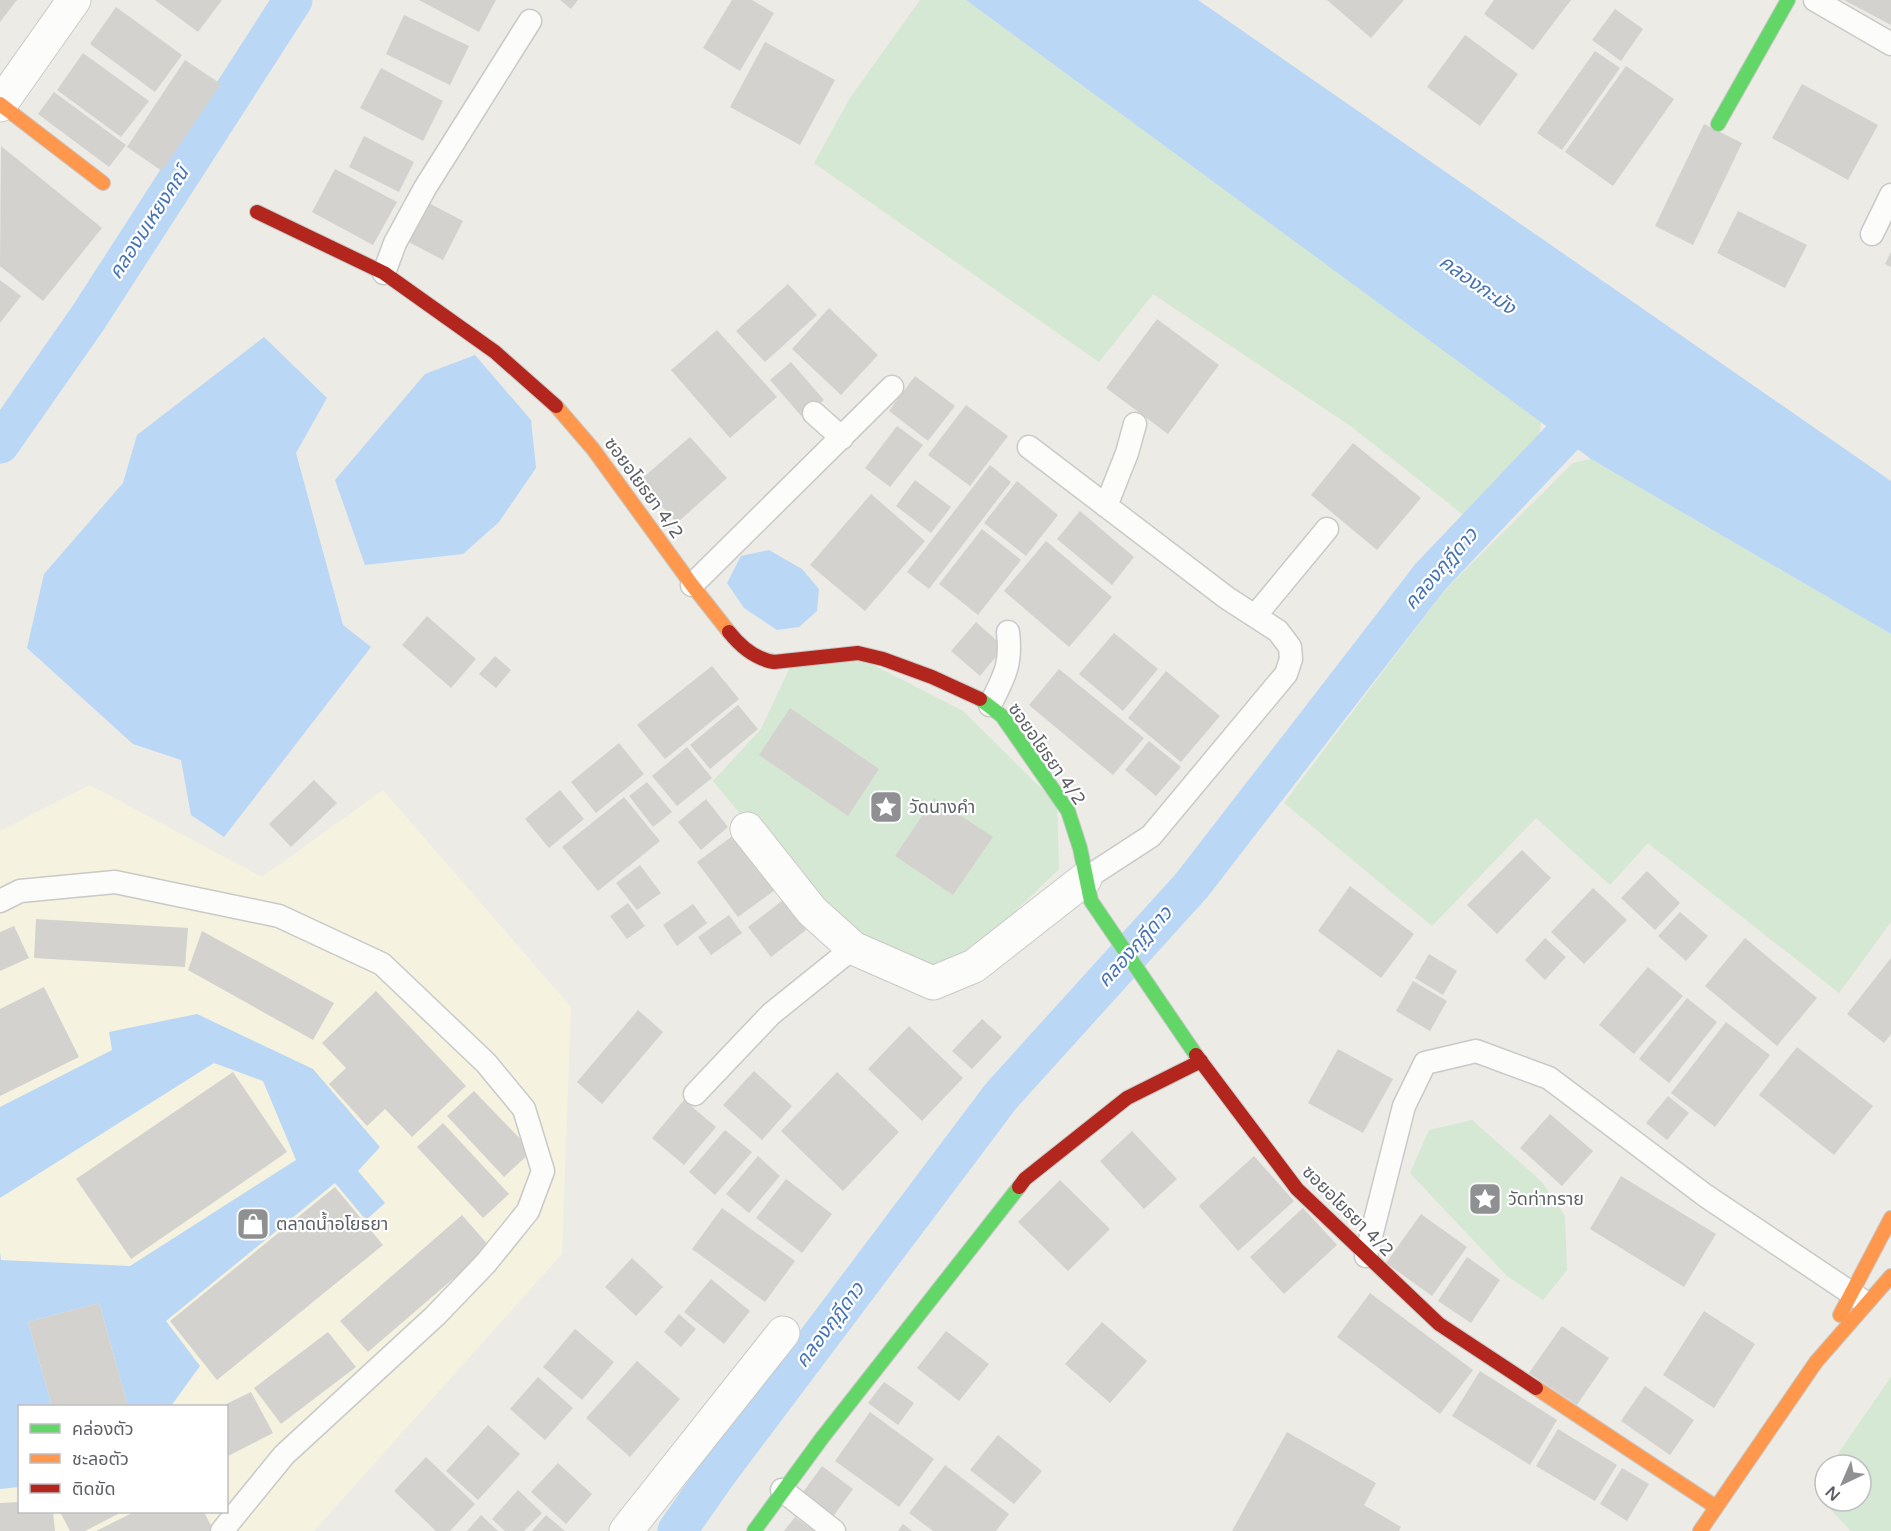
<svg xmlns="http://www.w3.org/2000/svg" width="1891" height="1531" viewBox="0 0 1891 1531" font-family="'Varela Round','Noto Sans Thai',sans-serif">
	<rect width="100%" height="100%" fill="#ecebe6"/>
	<path fill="#f5f2df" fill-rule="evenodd" d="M90,785L262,877L383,790L571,1007L562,1254L314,1531H0V831ZM20,1406H226V1512H20Z"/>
	<path fill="#d4e8d3" d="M920,0H966L1541,422L1539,440L1466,517L1352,427L1153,294L1099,362L814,163L850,98Z
		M1591,459L1891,634V922L1839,993L1648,843L1610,885L1536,818L1432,926L1284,803L1443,592L1573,463Z
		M854,655L963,711L1057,804L1059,869L967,957L928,966L834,927L713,781L761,729L791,665Z
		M1472,1120L1542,1182L1565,1216L1567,1270L1543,1300L1507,1276L1410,1173L1429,1130Z
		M1891,1377V1531H1851L1829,1508L1830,1501H1861V1465H1834L1835,1458Z"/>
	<path fill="#bad7f6" d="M966,0H1198L1891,481V634L1591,459Z
		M264,337L327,398L296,453L343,625L371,647L224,837L191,815L181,760L133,744L27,648L44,574L123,483L137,435Z
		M475,355L531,420L536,468L499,522L463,554L365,565L335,480L425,374Z
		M769,550L802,569L819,589L817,611L799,627L777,630L744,608L727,583L741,556Z
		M197,1014L313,1069L380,1147L358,1171L385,1203L366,1220L335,1183L166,1321L200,1366L171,1406H128L99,1303L28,1322L52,1406H20L19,1487L0,1489V1252L1,1260L130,1266L296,1160L263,1081L214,1063L0,1198V1107L112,1050L109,1032Z"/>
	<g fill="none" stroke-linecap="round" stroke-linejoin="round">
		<path stroke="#bad7f6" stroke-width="39" d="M0,444L88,318L293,0
			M677,1531L716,1475L1001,1096L1192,885L1430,577L1599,399"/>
	</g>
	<path fill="#d3d2cf" d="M0,0H17L0,22Z
		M155,0H222L198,32Z
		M419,0H496L479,32Z
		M560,0H578L571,9Z
		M732,0H752L774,13L740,71L703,48Z
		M1327,0H1404L1371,38Z
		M1494,0H1571L1533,50L1484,14Z
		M1844,0H1891V25Z
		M116,7L182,55L155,92L90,44Z
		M1615,9L1643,29L1621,61L1592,40Z
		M404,15L469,46L450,85L386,54Z
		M1465,35L1518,74L1480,126L1427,87Z
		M765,42L835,80L800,145L730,107Z
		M1595,51L1620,68L1562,150L1537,133Z
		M83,53L149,101L121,137L57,90Z
		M185,60L221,84L162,171L127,147Z
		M1626,66L1674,99L1613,186L1565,152Z
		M381,68L443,101L423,141L360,108Z
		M1802,84L1878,125L1848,180L1772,138Z
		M54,92L126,145L109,167L38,114Z
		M1704,124L1742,143L1693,245L1655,226Z
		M364,136L414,162L399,192L349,167Z
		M1,146L102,228L43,301L0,266Z
		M335,169L397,202L373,245L312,212Z
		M425,201L463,221L443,260L405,240Z
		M1738,211L1807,245L1785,288L1717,253Z
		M1891,252V267L1885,264Z
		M0,280L21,296L0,323Z
		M788,284L817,315L765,362L736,331Z
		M829,308L878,355L841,395L792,349Z
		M1157,319L1219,365L1168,434L1106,388Z
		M717,330L777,397L730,438L671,370Z
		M791,362L824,400L803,418L770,380Z
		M915,376L955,406L928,441L889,411Z
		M966,405L1008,436L970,486L928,455Z
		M897,426L923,445L890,487L865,468Z
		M690,437L727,478L677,523L639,481Z
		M1353,443L1421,498L1377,550L1311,495Z
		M990,465L1011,482L929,589L907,572Z
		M915,480L951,507L931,533L896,506Z
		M1017,481L1058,515L1026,556L984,523Z
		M871,494L925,541L865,611L810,565Z
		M1080,511L1134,557L1112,585L1057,539Z
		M982,529L1021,560L978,615L939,584Z
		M1046,541L1112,597L1069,647L1004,591Z
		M427,616L476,659L451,688L402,645Z
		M976,622L1004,647L980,676L951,651Z
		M1114,633L1158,669L1123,711L1079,674Z
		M495,656L511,670L496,688L479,674Z
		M712,666L739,699L665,759L637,725Z
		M1059,669L1144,738L1113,775L1029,705Z
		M1166,671L1220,716L1181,762L1128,718Z
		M738,705L758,729L710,769L690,745Z
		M790,708L879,769L848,816L759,755Z
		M1149,741L1181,767L1156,796L1125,770Z
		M619,743L644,774L596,813L571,782Z
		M687,747L712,778L677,806L652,776Z
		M314,780L337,803L291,847L269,824Z
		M647,782L672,812L653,827L629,796Z
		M560,790L584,819L549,848L525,819Z
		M624,797L660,841L598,891L562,847Z
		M934,798L993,837L953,895L895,856Z
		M706,799L728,827L701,850L678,822Z
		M734,835L775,890L738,917L697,862Z
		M1522,850L1551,878L1497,934L1467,905Z
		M640,865L661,893L637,910L616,883Z
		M1647,871L1680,903L1655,930L1621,898Z
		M1350,886L1414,934L1381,978L1318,931Z
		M1593,888L1627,920L1584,964L1551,932Z
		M783,900L806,930L771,957L748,927Z
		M628,903L645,926L627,939L610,916Z
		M693,904L707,923L677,946L663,925Z
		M1680,912L1708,936L1686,961L1658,936Z
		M729,915L742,933L711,955L698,937Z
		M36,919L188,928L185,967L34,958Z
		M14,926L29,958L0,971V932Z
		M202,931L334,1003L313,1040L188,970Z
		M1545,938L1566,957L1545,980L1525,960Z
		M1745,938L1817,998L1777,1046L1705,986Z
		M1429,954L1457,971L1443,995L1415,978Z
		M1891,958V1034L1884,1043L1847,1014Z
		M1648,967L1683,996L1634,1054L1599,1025Z
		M1413,981L1447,1001L1430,1031L1396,1011Z
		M44,987L79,1057L0,1096V1009Z
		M376,991L466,1086L412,1137L385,1109L367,1126L329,1084L346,1068L322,1043Z
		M1687,998L1717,1022L1669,1083L1639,1059Z
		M638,1010L663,1032L602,1104L577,1082Z
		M982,1019L1002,1037L972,1069L952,1051Z
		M1726,1022L1770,1055L1715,1127L1671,1093Z
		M909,1026L963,1078L922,1121L868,1069Z
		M1797,1047L1873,1106L1834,1155L1759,1095Z
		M1338,1049L1393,1079L1363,1133L1308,1103Z
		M754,1071L792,1106L762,1140L723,1105Z
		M233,1072L287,1152L131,1259L76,1179Z
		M837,1072L899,1132L843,1191L781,1131Z
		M474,1091L532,1151L504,1177L447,1116Z
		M1668,1096L1689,1113L1667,1140L1646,1123Z
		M684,1100L716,1127L684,1165L652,1138Z
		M1550,1114L1593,1151L1562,1186L1520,1148Z
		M443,1123L509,1194L483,1218L417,1147Z
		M725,1130L752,1152L715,1195L689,1172Z
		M1132,1131L1177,1179L1144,1209L1100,1161Z
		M758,1156L780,1176L749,1213L726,1194Z
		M1254,1156L1294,1201L1238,1251L1199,1206Z
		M1621,1176L1716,1234L1684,1287L1590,1229Z
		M786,1179L832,1214L802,1253L756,1218Z
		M1060,1180L1110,1229L1068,1271L1018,1222Z
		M335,1187L383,1245L217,1380L170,1321Z
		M722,1208L795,1261L765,1302L692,1249Z
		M1303,1208L1337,1245L1284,1294L1250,1257Z
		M1421,1214L1467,1247L1432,1296L1386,1263Z
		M462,1215L490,1247L368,1352L340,1321Z
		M1467,1257L1500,1280L1471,1323L1438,1301Z
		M632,1258L663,1287L636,1316L605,1287Z
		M711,1279L750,1311L724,1344L684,1312Z
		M1370,1293L1473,1370L1440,1414L1337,1337Z
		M99,1303L128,1406H52L28,1322Z
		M1704,1311L1755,1344L1714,1408L1663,1375Z
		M679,1314L696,1329L681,1347L664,1332Z
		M1102,1322L1147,1361L1110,1403L1065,1364Z
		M1562,1326L1609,1358L1577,1405L1529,1373Z
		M575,1329L614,1362L582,1400L543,1367Z
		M946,1331L989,1364L959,1401L917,1368Z
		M328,1332L356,1367L281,1424L254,1388Z
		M637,1361L680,1399L630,1457L586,1418Z
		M1480,1371L1557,1420L1530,1465L1452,1416Z
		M538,1377L573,1408L545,1440L510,1409Z
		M884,1382L914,1403L898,1425L868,1403Z
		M1645,1386L1694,1420L1670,1455L1621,1421Z
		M251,1392L273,1433L226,1457V1406H222Z
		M870,1412L934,1459L899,1507L835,1461Z
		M488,1425L520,1454L478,1500L446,1471Z
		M1558,1429L1617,1465L1595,1501L1536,1466Z
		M1287,1432L1376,1483L1364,1505L1401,1527L1399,1531H1232Z
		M998,1435L1042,1471L1014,1504L970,1470Z
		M426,1457L475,1504L450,1531H436L394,1491Z
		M558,1463L592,1494L566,1524L531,1492Z
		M945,1465L1009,1514L996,1531H933L909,1513Z
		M822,1466L853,1489L832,1518L801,1495Z
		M1622,1468L1649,1484L1627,1521L1600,1504Z
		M518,1490L542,1513L524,1531H505L492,1519Z
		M20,1502V1512H53L55,1531H0V1503Z
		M60,1512H122L85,1531H70Z
		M134,1512H204L214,1531H96Z
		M481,1515L498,1531H467Z
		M546,1515L565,1531H532Z
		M795,1517L814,1531H784Z
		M903,1524L912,1531H898Z"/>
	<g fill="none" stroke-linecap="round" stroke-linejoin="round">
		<g stroke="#c9c9c8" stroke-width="25">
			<path id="lane" d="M1815,0L1891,44
				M1872,234L1891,195
				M384,273L395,243L425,188L530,21
				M814,413L842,438
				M1029,447L1227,598L1278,631L1290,647L1291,659L1286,674L1151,836L1085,879
				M1106,506L1127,453L1135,424
				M692,585L892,387
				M1255,616L1327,529
				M990,705C1004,677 1012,665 1008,632
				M0,901L20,891L115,882L279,916L382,964L486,1063L524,1109L543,1171L528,1211L486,1263L435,1316L284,1455L222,1531
				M695,1094L771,1014L853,948
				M1366,1256L1404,1106L1425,1063L1476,1051L1549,1078L1706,1196L1863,1301
				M782,1490L834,1531"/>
		</g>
		<g stroke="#c9c9c8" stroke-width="35">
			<path id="street" d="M0,105L74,0
				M747,829L812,911L853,948L933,983L974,966L1085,879
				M626,1531L783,1333"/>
		</g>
		<g stroke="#c7c8c6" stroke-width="16">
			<path id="fast" d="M1718,124L1788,0
				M980,699L1002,716L1068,811L1080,848L1091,901L1196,1055
				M754,1531L822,1438L1019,1187"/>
		</g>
		<g stroke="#c7c8c6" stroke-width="16">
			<path id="slow" d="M0,104L103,183
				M556,406L593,449L692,585L729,632
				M1840,1315L1891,1218
				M1536,1388L1716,1507
				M1700,1531L1816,1362L1891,1276"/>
		</g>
		<g stroke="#c7c8c6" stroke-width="16">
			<path id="jam" d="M257,212L384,273L495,352L556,406
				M729,632C741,647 755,659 774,662L858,653L883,659L932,677L980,699
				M1196,1055L1297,1189L1439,1324L1536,1388
				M1019,1187L1025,1179L1127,1098L1201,1061"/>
		</g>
		<use href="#lane" stroke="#fcfcfb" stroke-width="22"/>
		<use href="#street" stroke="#fcfcfb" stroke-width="33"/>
		<use href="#fast" stroke="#63d668" stroke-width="14"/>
		<use href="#slow" stroke="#ff974d" stroke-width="14"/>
		<use href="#jam" stroke="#b3261e" stroke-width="14"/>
	</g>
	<defs>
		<g id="sight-square" transform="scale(1.725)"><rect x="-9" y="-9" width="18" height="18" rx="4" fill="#8e9092" stroke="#fff"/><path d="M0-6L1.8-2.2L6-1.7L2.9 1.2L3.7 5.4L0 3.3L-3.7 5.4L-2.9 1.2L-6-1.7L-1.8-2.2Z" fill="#fff"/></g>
		<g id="shop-square" transform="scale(1.725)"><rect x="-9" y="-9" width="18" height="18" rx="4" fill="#8e9092" stroke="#fff"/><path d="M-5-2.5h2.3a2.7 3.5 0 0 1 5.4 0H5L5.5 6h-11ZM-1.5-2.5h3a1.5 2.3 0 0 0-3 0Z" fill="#fff"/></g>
	</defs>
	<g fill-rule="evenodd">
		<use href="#sight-square" x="886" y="807"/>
		<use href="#sight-square" x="1485" y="1199"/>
		<use href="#shop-square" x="253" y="1224"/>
	</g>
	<g text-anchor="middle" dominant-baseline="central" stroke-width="4.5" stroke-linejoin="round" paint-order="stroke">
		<g font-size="18" fill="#5c5f64" stroke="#fff">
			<text transform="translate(644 488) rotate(54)">ซอยอโยธยา 4/2</text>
			<text transform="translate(1047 754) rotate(55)">ซอยอโยธยา 4/2</text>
			<text transform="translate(1348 1211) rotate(45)">ซอยอโยธยา 4/2</text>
		</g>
		<g font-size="18" fill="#5c5f64" stroke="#fff" text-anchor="start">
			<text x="909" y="807">วัดนางคำ</text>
			<text x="1508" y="1199">วัดท่าทราย</text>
			<text x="276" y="1224">ตลาดน้ำอโยธยา</text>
		</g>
		<g font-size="20" font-style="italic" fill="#4573b7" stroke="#fff">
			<text transform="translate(149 223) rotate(-57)">คลองมเหยงคณ์</text>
			<text transform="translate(1477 285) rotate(35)">คลองกะมัง</text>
			<text transform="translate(1441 569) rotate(-49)">คลองกุฎีดาว</text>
			<text transform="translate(1135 947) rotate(-48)">คลองกุฎีดาว</text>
			<text transform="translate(830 1325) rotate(-53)">คลองกุฎีดาว</text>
		</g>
	</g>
	<rect x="18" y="1405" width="210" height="108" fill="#ffffff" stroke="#bebfc1" stroke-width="1.5"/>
	<rect x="30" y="1424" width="30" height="9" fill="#63d668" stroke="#bebfc1" stroke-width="1.5"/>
	<text x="72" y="1435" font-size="18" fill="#5c5f64">คล่องตัว</text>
	<rect x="30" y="1454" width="30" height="9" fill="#ff974d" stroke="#bebfc1" stroke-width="1.5"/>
	<text x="72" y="1465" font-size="18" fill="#5c5f64">ชะลอตัว</text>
	<rect x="30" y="1484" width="30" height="9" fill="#b3261e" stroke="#bebfc1" stroke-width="1.5"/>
	<text x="72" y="1495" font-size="18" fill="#5c5f64">ติดขัด</text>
	<g transform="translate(1843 1483) rotate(224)"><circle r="28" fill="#ffffff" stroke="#bebfc1" stroke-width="1.5"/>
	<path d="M0-4.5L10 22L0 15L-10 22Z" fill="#8e9092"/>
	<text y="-9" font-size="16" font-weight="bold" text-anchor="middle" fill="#5c5f64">N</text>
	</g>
</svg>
